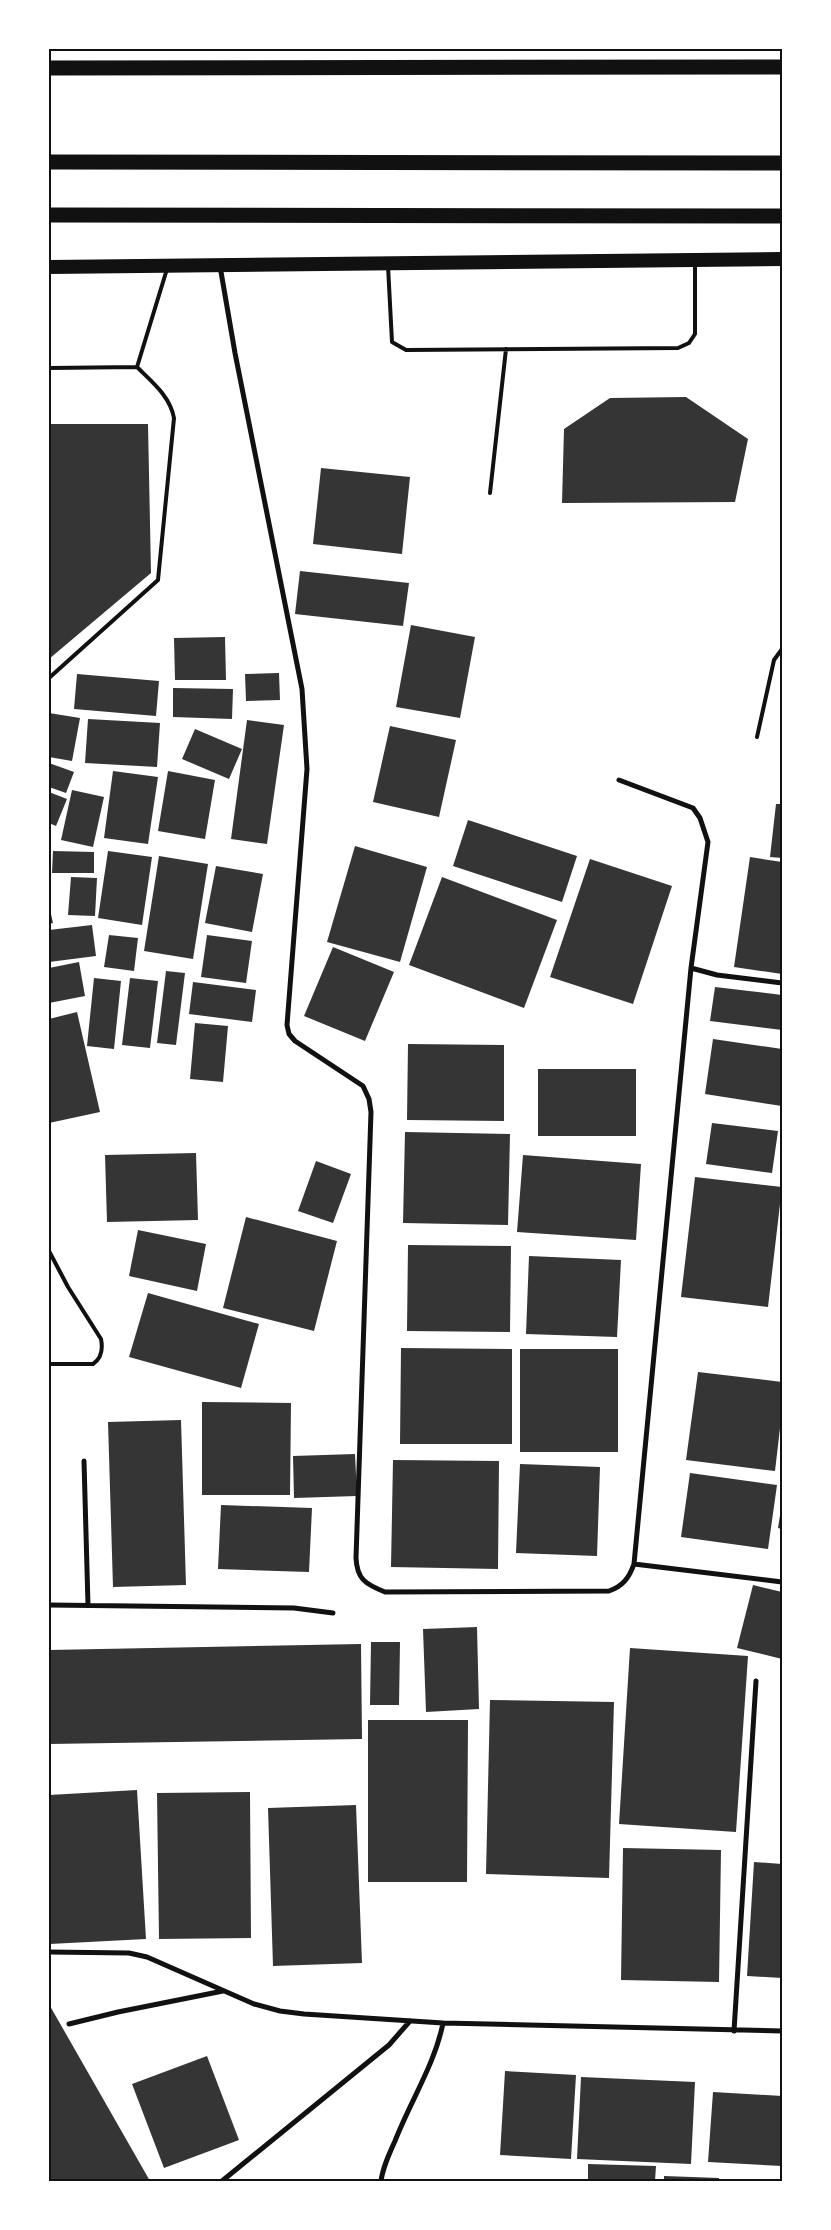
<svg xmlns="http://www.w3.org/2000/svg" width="831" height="2230" viewBox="0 0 831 2230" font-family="'Roboto Serif',serif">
	<rect width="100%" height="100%" fill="#fff"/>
	<path fill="#353535" d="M686,397L748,439L735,502L562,503L564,429L610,398Z
		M49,424H148L151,573L49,659Z
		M321,468L410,477L402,554L313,544Z
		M300,571L409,583L403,626L295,614Z
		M411,625L475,637L460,718L396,707Z
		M225,637L226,680H175L174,638Z
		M279,673L280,700L246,701L245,674Z
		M77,674L159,681L156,716L74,709Z
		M173,688L233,689L232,719L173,717Z
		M49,713L80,718L72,761L49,757Z
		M88,719L160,723L157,767L85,763Z
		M247,720L284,725L267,844L231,839Z
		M390,726L456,740L439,817L373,802Z
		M195,729L242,749L229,779L182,759Z
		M49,763L74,772L66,793L49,787Z
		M113,771L158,777L148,844L104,838Z
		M168,771L215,780L205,839L158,831Z
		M72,790L104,797L93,847L61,840Z
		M49,792L67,799L56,826L49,823Z
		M776,804H782V858L770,857Z
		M468,820L577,856L562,902L453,866Z
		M355,846L427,867L400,962L327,942Z
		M53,851L94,852V873H52Z
		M108,851L152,857L142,925L98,918Z
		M159,856L208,864L193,959L144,951Z
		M750,857L782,862V974L734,967Z
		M590,859L672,886L633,1004L550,977Z
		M216,866L263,874L252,932L205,923Z
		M71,877L97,878L95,916L68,915Z
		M442,877L557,920L524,1008L409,965Z
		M49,905L53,923L49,924Z
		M92,925L96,956L49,962V930Z
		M109,935L138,938L134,971L104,967Z
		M207,935L252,941L246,983L201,977Z
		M333,947L394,972L365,1041L304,1016Z
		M79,962L85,996L49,1003V968Z
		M166,971L185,973L176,1045L157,1043Z
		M94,978L121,981L114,1049L87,1046Z
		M130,978L158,981L150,1048L122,1045Z
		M193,982L256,990L252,1022L189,1014Z
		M715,987L782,995V1030L710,1021Z
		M77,1012L100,1112L49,1123V1019Z
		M195,1023L228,1026L223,1082L190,1079Z
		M713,1039L782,1049V1106L705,1094Z
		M408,1044L504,1045V1121L407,1120Z
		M538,1069H636V1136H538Z
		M712,1123L778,1131L772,1173L706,1164Z
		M405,1132L510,1134L508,1225L403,1223Z
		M196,1153L198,1220L107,1222L105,1155Z
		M523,1155L641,1164L636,1240L517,1232Z
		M316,1161L351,1174L333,1223L298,1211Z
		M695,1177L782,1187L768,1307L681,1297Z
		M246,1217L337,1241L314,1331L223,1308Z
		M138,1230L206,1244L197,1291L129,1276Z
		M408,1245L511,1246L510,1332L407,1331Z
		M529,1256L621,1260L617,1337L526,1334Z
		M148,1293L259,1324L241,1388L129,1357Z
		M401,1348L512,1349V1444H400Z
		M520,1349H618V1452H520Z
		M698,1372L782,1382V1411L775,1471L686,1460Z
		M202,1402L291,1403L290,1495H202Z
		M181,1420L186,1585L113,1587L108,1422Z
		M355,1454L357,1496L294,1498L293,1456Z
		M393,1460L499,1461L498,1569L391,1567Z
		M520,1464L600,1467L597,1556L516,1553Z
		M690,1473L777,1485L768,1549L681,1537Z
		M221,1505L312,1508L309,1572L218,1569Z
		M781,1509H782V1529L778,1528Z
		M753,1585L782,1592V1659L737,1648Z
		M477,1627L479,1709L426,1712L423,1629Z
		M371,1642H400L399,1705H370Z
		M361,1644L362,1739L49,1744V1650Z
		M630,1648L748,1656L736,1832L619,1824Z
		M490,1700L614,1702L609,1878L486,1874Z
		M368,1720H468L467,1882H368Z
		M137,1790L146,1939L50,1944L49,1795Z
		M250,1792L251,1938L159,1939L157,1793Z
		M356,1805L362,1963L273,1966L268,1808Z
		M623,1848L721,1850L719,1982L621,1980Z
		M754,1862L782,1864V1978L747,1976Z
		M50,2006L150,2181H49Z
		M207,2056L239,2140L164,2168L132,2084Z
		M505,2071L576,2075L571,2159L500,2155Z
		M581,2077L695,2082L691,2164L577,2159Z
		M713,2092L782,2096V2166L708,2162Z
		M588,2164L656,2166L655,2181H588Z
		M664,2176L719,2178V2181H664Z"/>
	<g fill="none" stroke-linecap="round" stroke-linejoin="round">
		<path stroke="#111" stroke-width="4" d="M388,266L392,342L406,350L678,348L689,343L695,334V262
			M137,367L167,269
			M49,368L137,367C152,382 170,396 174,418L158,580L49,678
			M490,493L506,349
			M757,737L774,660L782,649
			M49,1251L68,1287L101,1339C103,1349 102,1358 93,1364H49"/>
		<path stroke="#111" stroke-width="5" d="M220,266L235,353L302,689L307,769L287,1025L289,1034L295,1041L363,1086L369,1099L371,1112L356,1558C357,1579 365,1584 385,1592L609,1591C623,1586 629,1578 634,1564L691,968L708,842L700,818L693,808L619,780
			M691,968L717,975L782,983
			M84,1461L88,1605
			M634,1564L782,1582
			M49,1605L294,1608L333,1613
			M49,1952L129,1953L147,1957L254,2004L280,2011L304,2014L443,2023L782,2031
			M69,2024L118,2012L223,1991
			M734,2031L756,1681
			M222,2181L389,2045L410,2021
			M381,2181C383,2167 389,2154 395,2141C410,2102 435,2064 443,2023"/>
		<path stroke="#111" stroke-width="14" d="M49,267L782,259"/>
		<path stroke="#111" stroke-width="15" d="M49,68L782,67
			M49,162L782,163
			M49,215L782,216"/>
	</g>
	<rect width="831" height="2230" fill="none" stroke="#ffffff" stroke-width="100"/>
	<rect x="50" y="50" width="731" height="2130" fill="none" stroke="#111" stroke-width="2"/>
</svg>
